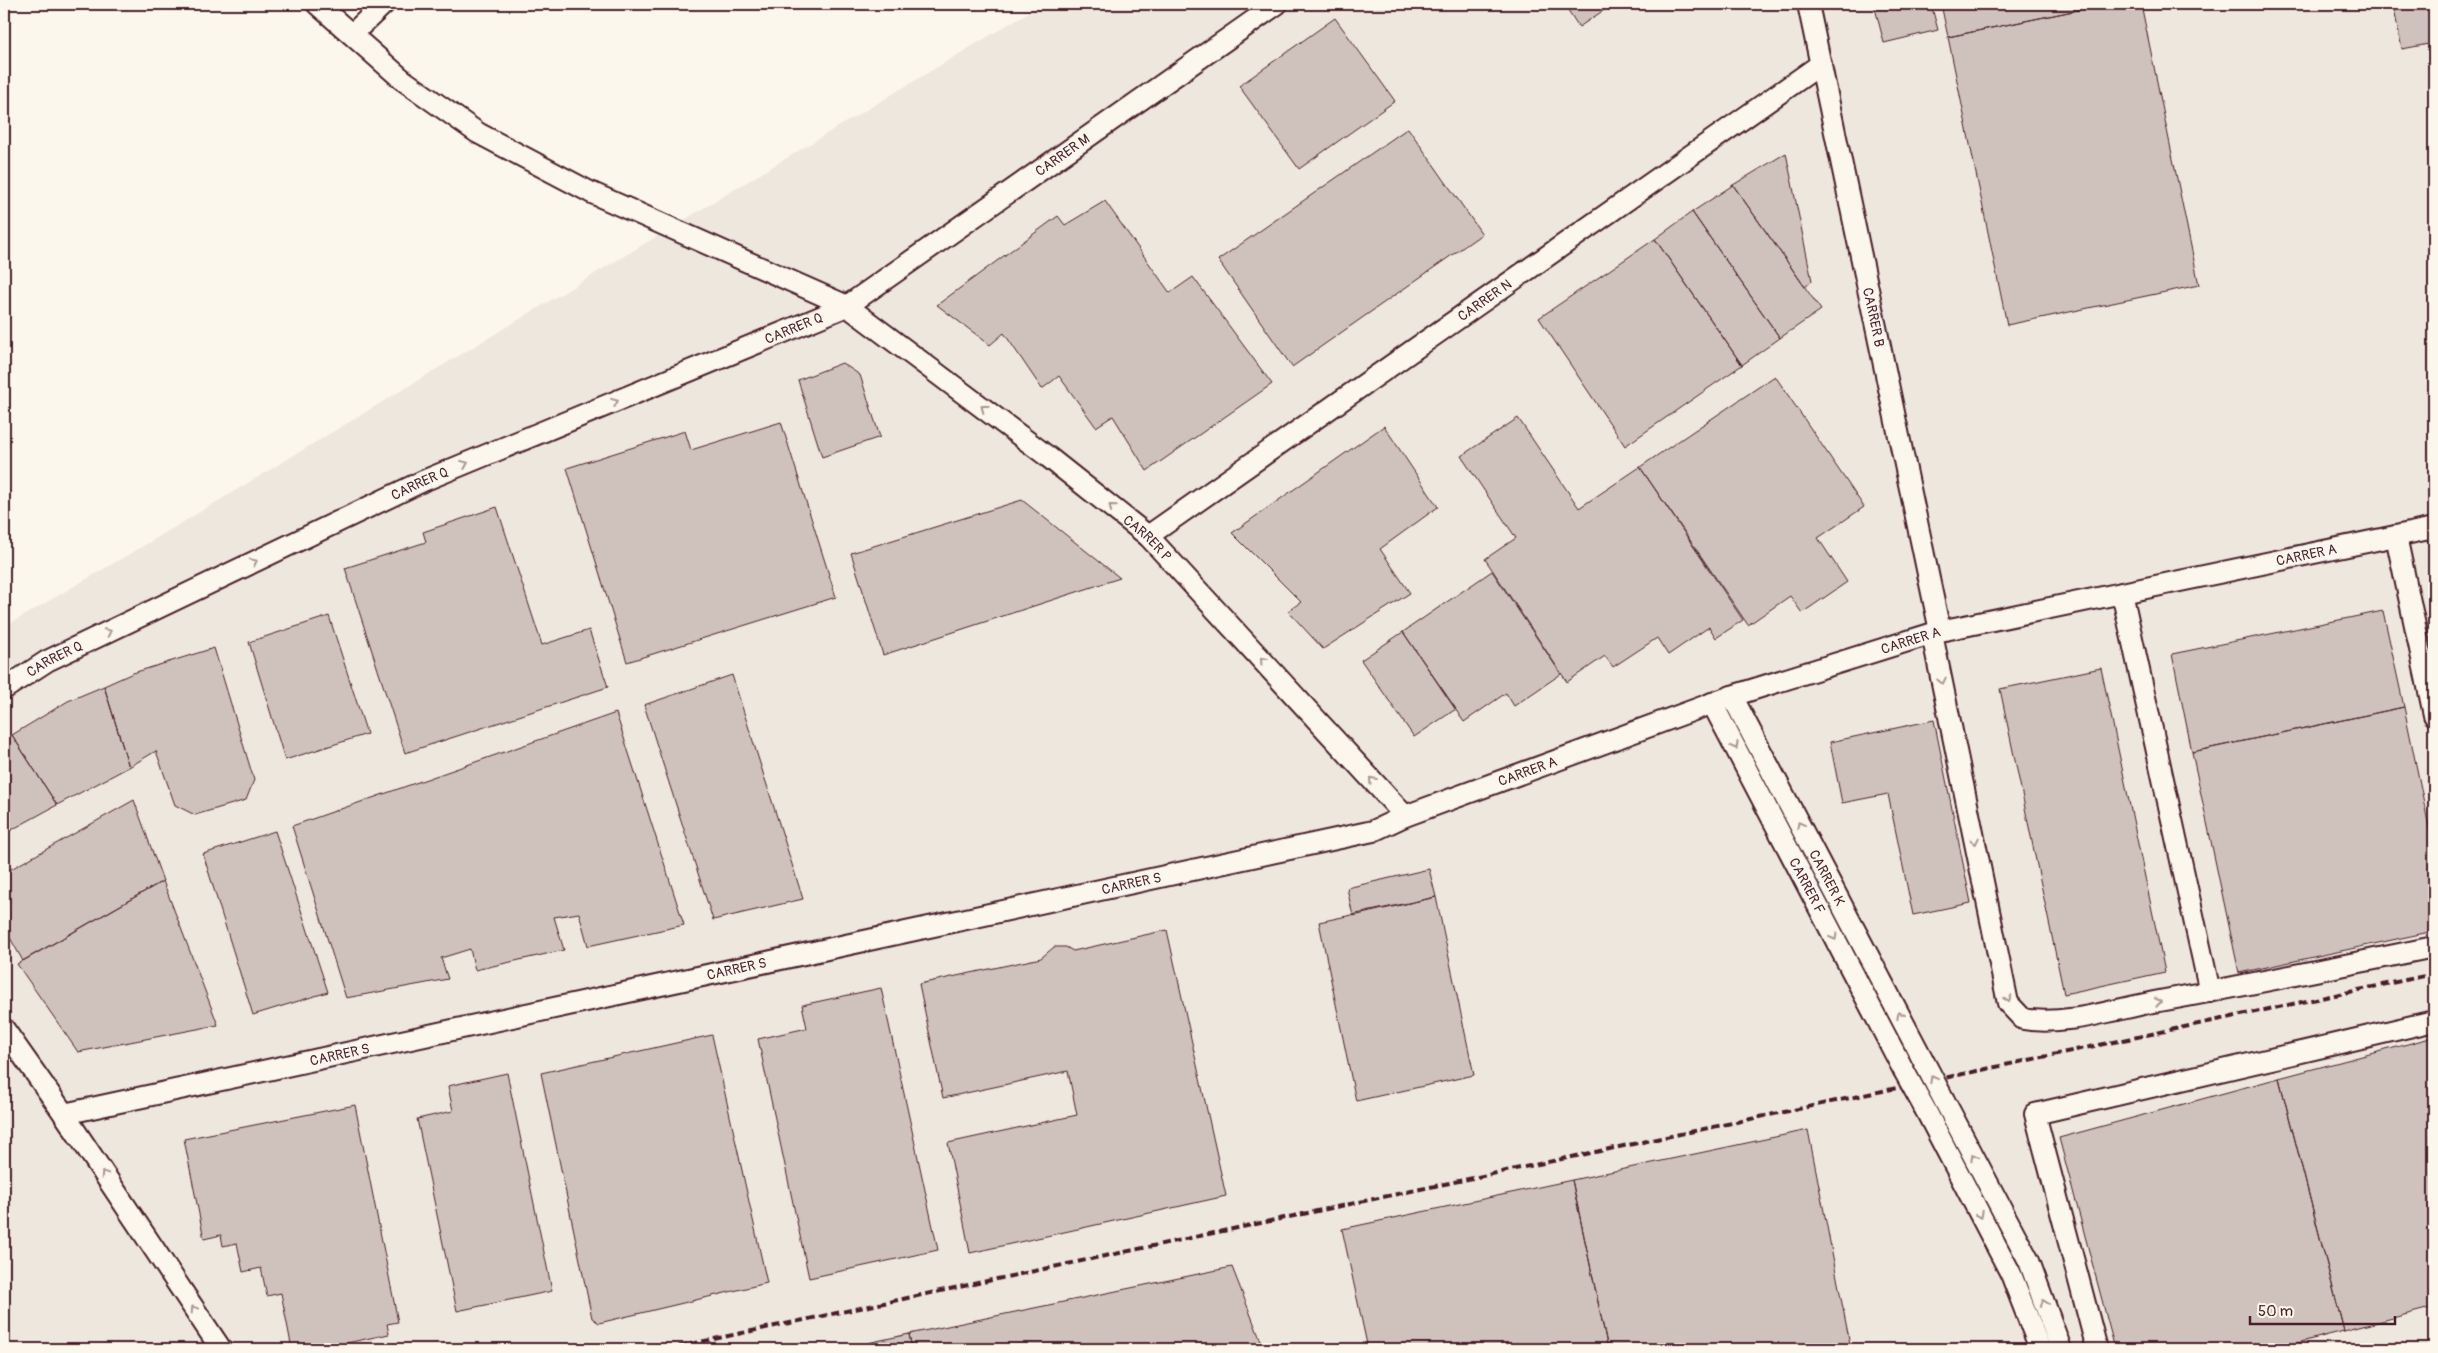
<svg xmlns="http://www.w3.org/2000/svg" width="2438" height="1353" viewBox="0 0 2438 1353" font-family="Pangolin,sans-serif">
	<rect width="100%" height="100%" fill="#fbf7ec"/>
	<filter id="ink" filterUnits="userSpaceOnUse"><feTurbulence type="fractalNoise" baseFrequency=".02" numOctaves="2"/><feDisplacementMap in="SourceGraphic" scale="10" xChannelSelector="R" yChannelSelector="G"/><feConvolveMatrix kernelMatrix="1 2 1 2 8 2 1 2 1" color-interpolation-filters="sRGB"/></filter>
	<g filter="url(#ink)">
		<path fill="#eee7de" d="M1042,4H2434V1349H4V627L145,545Z"/>
		<path fill="#cfc2bc" stroke="#4a1f2b" d="M1564,4H1613L1579,27Z
			M1874,4H1931L1938,30L1884,43Z
			M1941,4H2107L1948,37Z
			M2107,4H2141L2199,285L2007,325L1948,37Z
			M2393,4H2434V43L2402,49Z
			M1335,18L1395,101L1299,169L1239,86Z
			M1408,128L1482,234L1292,367L1218,260Z
			M1786,153L1812,281L1805,287L1733,185Z
			M1733,185L1821,310L1780,338L1692,212Z
			M1105,201L1170,293L1193,277L1272,384L1147,471L1113,416L1096,427L1059,376L1042,389L1004,333L990,345L937,305L1058,216L1065,225Z
			M1692,212L1780,338L1742,365L1655,239Z
			M1655,239L1742,365L1625,446L1539,318Z
			M842,363L860,375L880,437L822,457L798,380Z
			M1775,376L1864,507L1818,538L1847,582L1802,613L1790,596L1748,625L1640,467Z
			M1518,418L1579,508L1640,467L1743,620L1716,638L1709,627L1668,655L1657,638L1613,667L1605,656L1567,682L1485,559L1516,538L1461,456Z
			M781,422L836,597L627,662L567,468L685,431L691,450Z
			M1384,426L1438,507L1380,549L1410,593L1323,649L1288,611L1301,602L1232,533Z
			M1022,500L1120,578L883,655L851,553Z
			M497,507L542,645L589,630L608,687L405,753L345,568L426,542L423,532Z
			M1492,571L1561,674L1514,706L1506,693L1464,722L1403,632Z
			M2383,611L2404,707L2192,752L2172,654Z
			M329,616L367,734L285,760L249,642Z
			M1403,632L1456,709L1414,737L1361,660Z
			M214,648L254,780L246,800L195,815L175,805L156,751L129,767L104,686L133,673Z
			M2101,668L2165,972L2064,994L2000,689Z
			M732,675L803,899L713,920L644,705Z
			M104,686L129,767L57,805L12,735L68,701Z
			M2404,707L2434,851V931L2239,973L2192,752Z
			M616,713L684,925L588,946L579,913L554,917L564,950L475,970L470,949L441,958L448,979L346,998L292,826Z
			M1934,720L1971,903L1913,915L1888,794L1842,803L1830,742Z
			M12,735L57,805L4,834V741Z
			M134,800L163,881L23,961L9,936L4,939V873Z
			M275,831L328,992L253,1015L203,854Z
			M1429,869L1436,897L1353,916L1347,888Z
			M163,881L218,1025L78,1052L17,964Z
			M1436,897L1474,1075L1356,1101L1319,922Z
			M1167,930L1226,1196L970,1253L948,1143L1077,1115L1068,1071L943,1098L919,984L1041,958L1054,947H1066L1073,951Z
			M881,988L938,1250L809,1278L758,1039L807,1028L802,1005Z
			M712,1035L767,1283L599,1323L592,1318L541,1073Z
			M2434,1037V1307L2344,1331L2279,1078Z
			M507,1073L552,1291L457,1311L417,1119L453,1111L448,1086Z
			M2279,1078L2344,1331L2273,1349H2115L2059,1138Z
			M355,1105L398,1322L387,1324L389,1334L347,1343L348,1349H292L281,1293L267,1296L261,1268L243,1272L237,1243L223,1246L221,1235L204,1239L184,1139Z
			M1808,1130L1851,1349H1608L1572,1180Z
			M1572,1180L1608,1349H1368L1342,1229Z
			M1232,1267L1264,1349H912L909,1334Z
			M909,1334L912,1349H840Z"/>
		<g fill="none" stroke-linecap="round" stroke-linejoin="round">
			<g stroke="#4a1f2b" stroke-width="24">
				<g id="minor">
					<path id="s1" d="M317,4L403,80L478,133L590,192L847,306L1047,456L1148,536L1405,816"/>
					<path id="s2" d="M1808,4L1940,631"/>
					<path d="M352,34L384,4"/>
					<path id="s3" d="M1148,536L1821,64"/>
					<path d="M2396,536L2434,715"/>
					<path d="M2122,593L2210,992"/>
					<path d="M1932,634L2008,1003L2023,1019C2065,1026 2112,1010 2154,1002C2248,985 2341,966 2434,947"/>
					<path id="s4" d="M4,689L47,661L423,481L847,306L1277,4"/>
					<path id="s5" d="M1732,696L1922,1058"/>
					<path id="s6" d="M1712,703L1903,1069"/>
					<path d="M4,1029L64,1114L221,1349"/>
					<path d="M1944,1100L2029,1261L2061,1349"/>
					<path d="M1925,1109L2011,1274L2040,1349"/>
					<path id="s7" d="M64,1114L1373,831L1405,816L1732,696L1940,631L2434,528"/>
					<path d="M2097,1349L2035,1114L2434,1021"/>
				</g>
			</g>
			<use href="#minor" stroke="#fbf7ec" stroke-width="20"/>
			<path stroke="#4a1f2b" stroke-width="4" stroke-dasharray="8 4" stroke-linecap="butt" d="M667,1349L2434,974"/>
			<g stroke="#4a1f2b" stroke-width="24" stroke-linecap="butt">
				<path id="minor-bridge" d="M1922,1058L1944,1100
					M1903,1069L1925,1109"/>
			</g>
			<use href="#minor-bridge" stroke="#fbf7ec" stroke-width="20"/>
		</g>
		<defs><path id="oneway-chevron" d="M-2-3.5L2.5 0L-2 3.5" fill="none" stroke-width="1.6" stroke-linecap="round" stroke-linejoin="round" transform="scale(1.25)"/></defs>
		<g stroke="#ab9695">
			<use href="#oneway-chevron" transform="translate(615 402) rotate(-22)"/>
			<use href="#oneway-chevron" transform="translate(984 408) rotate(-143)"/>
			<use href="#oneway-chevron" transform="translate(465 464) rotate(-22)"/>
			<use href="#oneway-chevron" transform="translate(1112 507) rotate(-141)"/>
			<use href="#oneway-chevron" transform="translate(254 562) rotate(-26)"/>
			<use href="#oneway-chevron" transform="translate(108 632) rotate(-26)"/>
			<use href="#oneway-chevron" transform="translate(1263 660) rotate(-132)"/>
			<use href="#oneway-chevron" transform="translate(1942 681) rotate(78)"/>
			<use href="#oneway-chevron" transform="translate(1735 746) rotate(62)"/>
			<use href="#oneway-chevron" transform="translate(1372 780) rotate(-132)"/>
			<use href="#oneway-chevron" transform="translate(1800 825) rotate(-118)"/>
			<use href="#oneway-chevron" transform="translate(1975 841) rotate(78)"/>
			<use href="#oneway-chevron" transform="translate(1834 937) rotate(62)"/>
			<use href="#oneway-chevron" transform="translate(2008 999) rotate(72)"/>
			<use href="#oneway-chevron" transform="translate(2158 1002) rotate(-10)"/>
			<use href="#oneway-chevron" transform="translate(1900 1015) rotate(-118)"/>
			<use href="#oneway-chevron" transform="translate(1933 1079) rotate(-118)"/>
			<use href="#oneway-chevron" transform="translate(1974 1157) rotate(-118)"/>
			<use href="#oneway-chevron" transform="translate(104 1174) rotate(-124)"/>
			<use href="#oneway-chevron" transform="translate(1980 1215) rotate(62)"/>
			<use href="#oneway-chevron" transform="translate(2044 1303) rotate(-110)"/>
			<use href="#oneway-chevron" transform="translate(194 1309) rotate(-124)"/>
		</g>
	</g>
	<g text-anchor="middle" dominant-baseline="central" stroke-width="5" stroke-linejoin="round" paint-order="stroke">
		<g font-size="14" fill="#4a1f2b" stroke="#fbf7ec">
			<text stroke="none"><textPath href="#s4" startOffset="1190">CARRER M</textPath></text>
			<text stroke="none"><textPath href="#s3" startOffset="411">CARRER N</textPath></text>
			<text stroke="none"><textPath href="#s2" startOffset="320">CARRER B</textPath></text>
			<text stroke="none"><textPath href="#s4" startOffset="869">CARRER Q</textPath></text>
			<text stroke="none"><textPath href="#s4" startOffset="464">CARRER Q</textPath></text>
			<text stroke="none"><textPath href="#s1" startOffset="994">CARRER P</textPath></text>
			<text stroke="none"><textPath href="#s7" startOffset="2315">CARRER A</textPath></text>
			<text stroke="none"><textPath href="#s7" startOffset="1910">CARRER A</textPath></text>
			<text stroke="none"><textPath href="#s4" startOffset="59">CARRER Q</textPath></text>
			<text stroke="none"><textPath href="#s7" startOffset="1505">CARRER A</textPath></text>
			<text stroke="none"><textPath href="#s5" startOffset="205">CARRER K</textPath></text>
			<text stroke="none"><textPath href="#s7" startOffset="1092">CARRER S</textPath></text>
			<text stroke="none"><textPath href="#s6" startOffset="206">CARRER F</textPath></text>
			<text stroke="none"><textPath href="#s7" startOffset="688">CARRER S</textPath></text>
			<text stroke="none"><textPath href="#s7" startOffset="282">CARRER S</textPath></text>
		</g>
	</g>
	<rect width="2438" height="1353" fill="none" stroke="#fbf7ec" stroke-width="20"/>
	<rect x="10" y="10" width="2418" height="1333" fill="none" stroke="#4a1f2b" stroke-width="2" filter="url(#ink)"/>
	<path d="M2250 1316v8h145v-8" fill="none" stroke="#4a1f2b" stroke-width="2.5"/>
	<text x="2258" y="1316" font-size="15" fill="#4a1f2b" stroke="#fbf7ec" stroke-width="4" paint-order="stroke">50 m</text>
</svg>
